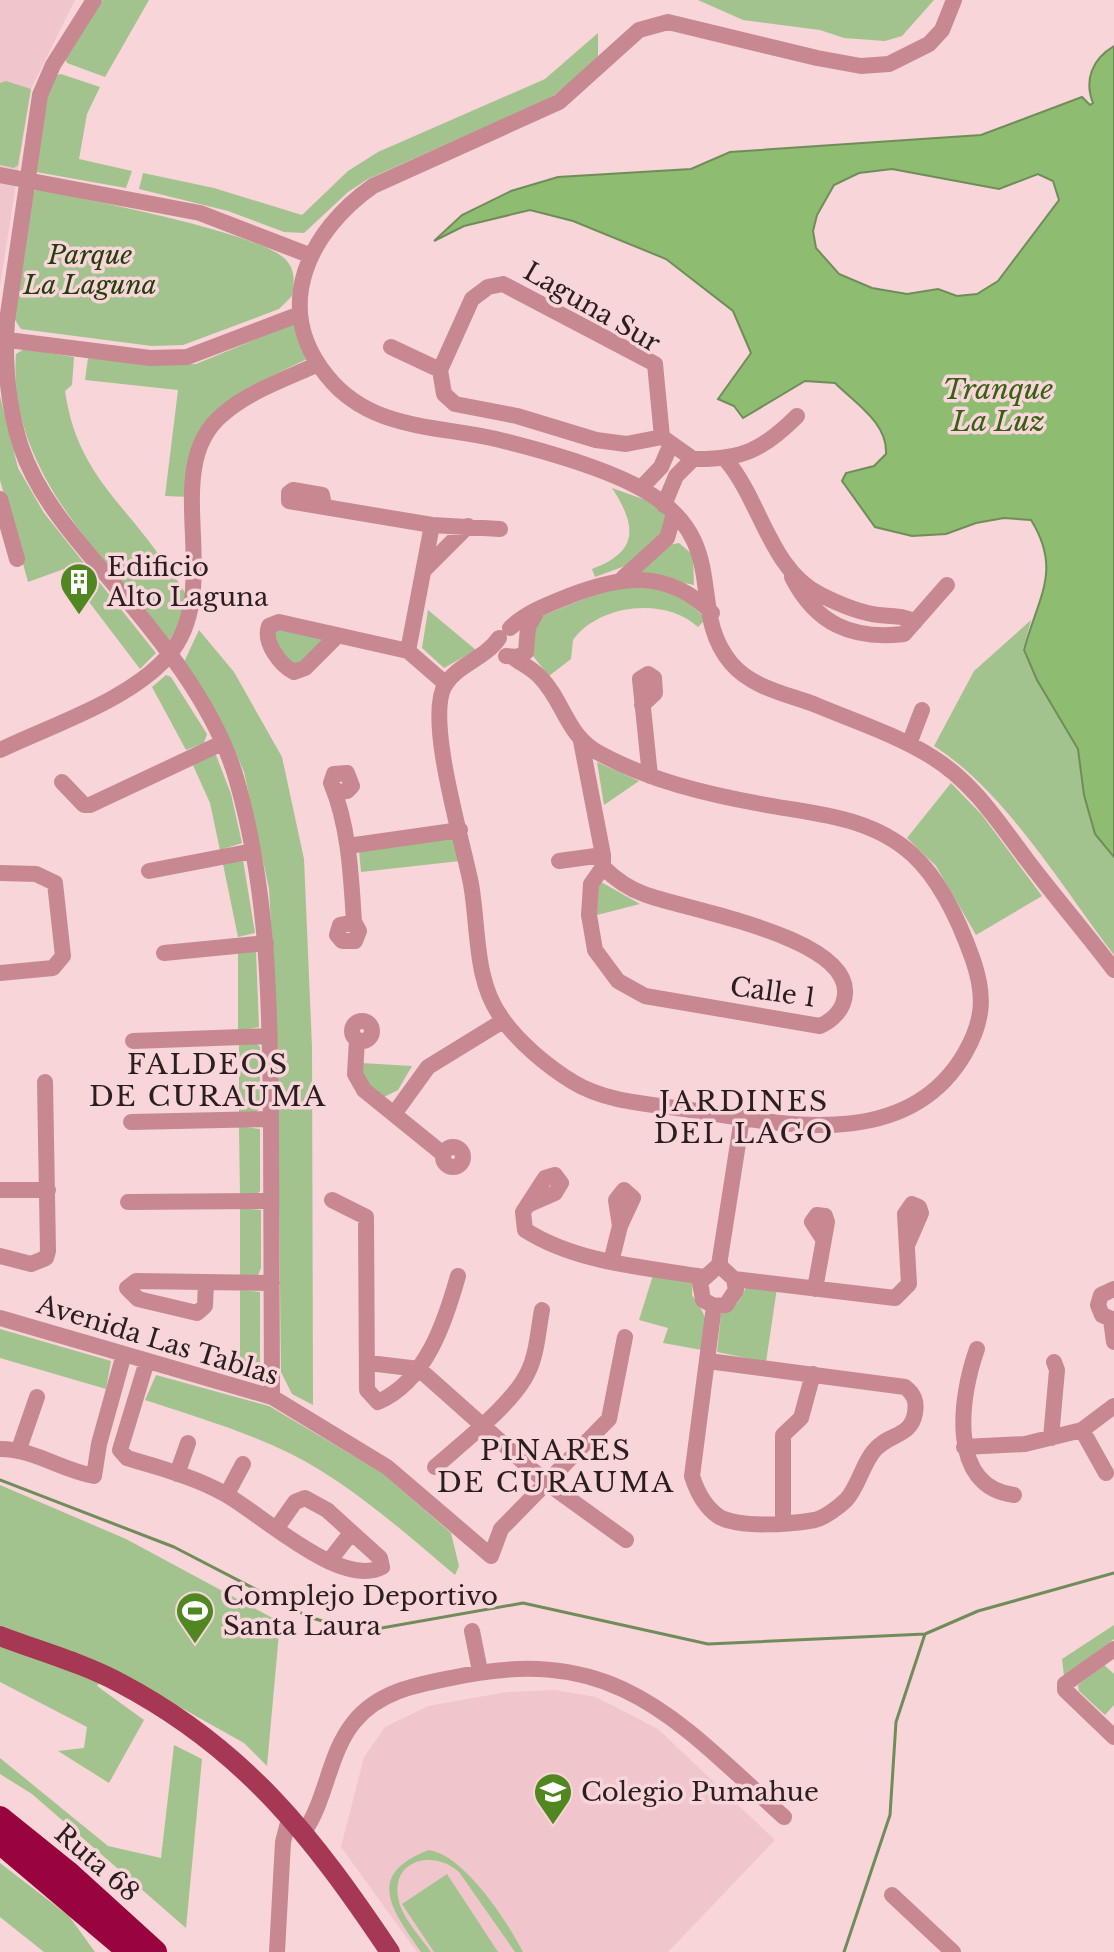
<svg xmlns="http://www.w3.org/2000/svg" width="1114" height="1952" viewBox="0 0 1114 1952" font-family="'Libre Baskerville',serif">
	<rect width="100%" height="100%" fill="#f7d5d9"/>
	<path fill="#f0c6cc" d="M0,0H75L31,89L0,286Z
		M555,1690L596,1697L658,1729L775,1840L668,1952H417L341,1847L364,1757L385,1727L428,1706L507,1692Z"/>
	<path fill="#a2c38e" d="M103,0H149L105,77L67,63L65,59Z
		M698,0H934L902,36L885,41L844,38L820,30L743,20Z
		M598,33V59L552,97L368,179L348,192L304,233L284,232L228,211L139,189L143,173L214,188L302,215L348,171L378,152L545,79Z
		M61,74L100,87L87,114L79,159L132,171L126,188L36,172L47,97L57,75Z
		M6,81L31,89L18,165L14,168L0,165V83Z
		M38,189C82,199 265,233 287,261C296,272 294,284 292,296L279,309L183,345L152,346L21,329L13,317L32,192Z
		M295,323L307,359L249,387L221,406L189,497L165,496L178,390L85,380L88,358L151,365L196,364Z
		M24,349L74,357L72,385L65,391C77,474 124,502 166,565C172,574 183,586 186,596C191,611 176,629 169,641C104,556 7,471 16,354Z
		M0,396L18,468L44,513L156,653L140,669L64,569L28,582L0,480Z
		M612,488L654,503L670,520L669,526L625,566L595,577L592,569C639,552 637,526 612,488Z
		M679,543L693,555L694,585L640,574L641,569L669,545Z
		M624,587C665,588 677,590 706,619L698,627C664,596 598,605 573,640L571,659L549,676L533,656L531,645L536,622L542,616L596,594Z
		M428,610L476,650L444,668L422,648Z
		M1031,620L1023,650L1037,680L1078,749L1084,795L1095,834L1114,857V955C1062,887 1005,791 934,746L974,671Z
		M273,628L325,638L303,667L288,664L270,631Z
		M199,630L234,672L282,757L304,859L312,1047L313,1405L292,1394L281,1372L277,1029L269,889L244,772L226,731L184,662Z
		M166,675L171,677L207,734L204,743L186,750L152,687Z
		M213,754L216,755L231,794L242,843L220,850L210,803L192,763Z
		M597,762L639,781L604,805Z
		M951,783L982,815L1042,896L976,935L936,866L907,838Z
		M456,836L460,861L361,872L359,850Z
		M243,860L255,933L238,937L223,864Z
		M601,882L640,904L597,915L596,890Z
		M256,951L259,1027L238,1031V952Z
		M256,1043L260,1047V1108L255,1113L239,1114V1044Z
		M361,1063L412,1066L398,1090L380,1099L362,1073Z
		M239,1126L260,1129V1191L257,1194L240,1195Z
		M240,1208L261,1210V1268L258,1275L240,1276Z
		M654,1272L693,1278L692,1295C709,1320 708,1320 702,1350L663,1343L668,1328L639,1320Z
		M748,1284L777,1288L766,1362L717,1352L721,1314L737,1304Z
		M240,1290L260,1292V1378L255,1382L240,1376Z
		M0,1329L111,1361L106,1389L0,1358Z
		M156,1375L269,1406L381,1472L451,1533L459,1566L455,1575C399,1528 340,1474 272,1445C231,1427 187,1414 145,1400Z
		M0,1485L126,1539L280,1622L267,1766L244,1743L110,1668L97,1686L144,1720L109,1783L58,1751L84,1748L87,1727L0,1682Z
		M1114,1625V1639L1064,1676L1062,1659Z
		M1104,1665L1114,1674V1705L1105,1715L1079,1691L1078,1685Z
		M174,1745L202,1759L186,1928L32,1794L0,1774V1758L108,1846L161,1858Z
		M429,1850C464,1855 507,1921 523,1952H515L459,1872C435,1850 392,1858 398,1897C401,1917 420,1936 431,1952H421C393,1911 363,1875 429,1850Z
		M0,1863L69,1916L95,1952H44L0,1917Z
		M447,1874L498,1952H434L402,1904Z"/>
	<path fill="#8ebc71" stroke="#708d59" stroke-width="2" fill-rule="evenodd" d="M1114,46V857L1095,834L1084,795L1078,749L1037,680L1024,650C1037,599 1063,571 1031,520L1004,518L976,523L946,534L912,536L875,527L842,481L846,473L874,466L886,454C888,423 855,403 835,383L805,381L743,418L734,406L718,399L751,353L733,311L666,259L573,221L530,210L464,226L434,241L462,215L511,191L558,177L691,169L730,152L981,135L1082,97L1090,105L1093,103C1084,80 1092,59 1114,46ZM892,169L999,189L1038,174L1053,181L1059,200L998,281L977,294L957,296L938,289L907,294L872,288L839,274L816,248L813,231L817,215L834,185L859,173Z"/>
	<g fill="none" stroke-linecap="round" stroke-linejoin="round">
		<path stroke="#708d59" stroke-width="3" d="M0,1480L174,1547L309,1617L359,1632L523,1603L708,1644L925,1634L978,1611L1114,1573
			M844,1952L890,1815L896,1722L925,1634"/>
		<path stroke="#c78892" stroke-width="16" d="M94,0L53,65L40,95L7,321C4,363 8,406 21,447C38,497 75,538 108,577C158,636 216,706 237,781C269,893 270,1008 271,1124C271,1215 272,1306 272,1397
			M954,0L942,30L929,44L889,64L861,66L817,58L668,22L639,30L559,102L373,186C309,231 271,307 327,376C370,430 435,425 496,439C538,449 610,469 647,492C732,543 686,609 731,663C752,688 787,694 816,705C854,721 897,735 932,757C974,783 998,822 1027,860C1055,897 1086,933 1114,970
			M0,175L200,213L309,255
			M0,339L150,358L187,357L300,314
			M391,347L440,370
			M662,437L626,444L596,440L517,416L455,404L444,394L440,370L472,299L488,287L503,284L655,364L662,437L693,459
			M693,459C742,460 763,450 797,416
			M726,460C761,501 770,570 821,595C839,604 859,613 879,615C894,617 902,615 915,622
			M641,488L661,467L671,444
			M0,499L17,559
			M324,505L322,495L293,490L289,493V501L432,525L500,529
			M664,505L676,476L693,459
			M425,569L468,526
			M792,577C816,624 852,640 904,634L947,585
			M623,578L667,538L674,514
			M510,628C527,612 547,605 569,596C622,575 668,569 712,613
			M337,636L305,668L294,672C280,665 263,642 269,626L279,622L408,651L446,684
			M499,638C485,659 458,664 445,685C425,719 463,842 471,884C479,929 474,979 501,1017C517,1041 548,1067 573,1082C607,1103 652,1104 691,1110C784,1125 908,1152 965,1053C984,1020 985,995 973,960C960,923 942,882 913,855C871,816 814,814 761,804C706,794 648,780 599,753C566,735 564,701 540,677C533,669 522,664 514,658
			M408,651L432,525
			M506,656L518,657L526,652L528,627L538,609
			M642,705L655,693L654,678L648,674L640,679L650,776
			M581,741L603,855V867L591,884L589,915L595,950L618,981L645,996L820,1026C833,1020 844,1009 845,994C850,936 685,910 644,894C627,888 615,879 603,867
			M909,744L922,710
			M0,750C52,725 130,700 168,656C227,588 157,470 222,415C249,391 286,379 318,364
			M62,782L84,805H90L222,743
			M336,792L347,791L352,786L347,773L334,774L331,783C349,826 351,875 354,922L359,931L355,941H342L337,935L340,925L354,922
			M348,846L460,830
			M559,861L603,855
			M149,871L253,851
			M0,873L36,874L55,883L63,956L53,968L0,973
			M164,953L266,943
			M352 1031a10 10 0 1 1 20 0a10 10 0 1 1-20 0Z
			M357,1040L355,1074L364,1090L443,1154
			M133,1041L270,1036
			M394,1114L428,1067L503,1021
			M131,1122L271,1119
			M443 1157a10 10 0 1 1 20 0a10 10 0 1 1-20 0Z
			M0,1190H48
			M332,1200L366,1217L367,1390L378,1402C426,1381 445,1322 458,1276
			M128,1202L271,1201
			M530,1204L555,1193L561,1183L555,1175L545,1178L523,1212L525,1230C577,1263 643,1267 703,1277
			M0,1256L31,1264L46,1258L48,1251L45,1082
			M720,1259V1266L734,1279L736,1290L726,1305L714,1306L703,1300L700,1282L719,1265L742,1118
			M611,1262L620,1226L633,1198L624,1190L616,1200L620,1226
			M734,1279L895,1298L909,1284L905,1214L912,1204L919,1207L921,1213L908,1243
			M206,1282L205,1306L197,1313L138,1299L127,1288L136,1281L272,1283
			M815,1289L827,1222L825,1216L817,1215L812,1222L823,1239
			M1114,1289L1101,1295L1098,1305L1102,1315L1114,1320
			M0,1318L272,1397L387,1467L491,1556L501,1529L609,1419L625,1337
			M1111,1320L1114,1342
			M977,1349C960,1396 947,1487 1014,1495
			M147,1361L120,1450L127,1458C160,1468 195,1477 225,1494C261,1514 341,1589 382,1567L380,1558L327,1510L305,1498L295,1502L276,1529
			M708,1361L905,1387C914,1394 917,1401 915,1413C911,1438 887,1433 873,1452C862,1466 858,1487 846,1500C839,1507 824,1518 815,1520C792,1524 738,1529 718,1516C704,1506 697,1492 692,1476L714,1306
			M369,1363L419,1369L547,1483L626,1540
			M1082,1430L1106,1473
			M1051,1438L1057,1370L1054,1362
			M964,1447L1025,1444L1082,1430L1114,1406
			M0,1449C34,1449 61,1470 94,1476L99,1444L124,1354
			M19,1449L37,1397
			M435,1467C461,1444 514,1403 528,1372C537,1354 538,1331 542,1310
			M177,1474L188,1443
			M227,1494L243,1464
			M783,1522V1435L801,1418L813,1374
			M330,1560L351,1533
			M472,1631L480,1671
			M1114,1649L1065,1684V1690L1114,1737
			M304,1832C327,1799 328,1754 354,1722C378,1692 415,1685 451,1678C614,1642 674,1717 784,1817
			M892,1895L953,1952
			M277,1952L283,1842L290,1815"/>
		<path stroke="#a73854" stroke-width="20" d="M0,1636C39,1651 83,1663 120,1683C245,1749 313,1837 390,1952"/>
		<path stroke="#99043e" stroke-width="24" d="M0,1818L67,1872L155,1952
			M0,1842L130,1952"/>
	</g>
	<defs>
		<g id="building-pin" transform="scale(2)"><path d="M0 17L-7.5 6A9.5 9.5 0 1 1 7.5 6Z" fill="#508721" stroke="#f7d5d9"/><path d="M-4-6H4V6H1V3H-1V6H-4ZM-2.5-4.3h1.7v1.8h-1.7ZM.8-4.3h1.7v1.8H.8ZM-2.5-1h1.7V.8h-1.7ZM.8-1h1.7V.8H.8Z" fill="#fff"/></g>
		<g id="stadium-pin" transform="scale(2)"><path d="M0 17L-7.5 6A9.5 9.5 0 1 1 7.5 6Z" fill="#508721" stroke="#f7d5d9"/><path d="M0-5a6.5 5 0 1 0 0 10a6.5 5 0 1 0 0-10ZM-3.5-1.8h7v3.6h-7Z" fill="#fff"/></g>
		<g id="school-pin" transform="scale(2)"><path d="M0 17L-7.5 6A9.5 9.5 0 1 1 7.5 6Z" fill="#508721" stroke="#f7d5d9"/><path d="M0-5L7-2L0 1L-7-2ZM-4 1L0 2.5L4 1V4Q0 6-4 4Z" fill="#fff"/></g>
	</defs>
	<g fill-rule="evenodd">
		<use href="#building-pin" x="79" y="582"/>
		<use href="#stadium-pin" x="195" y="1611"/>
		<use href="#school-pin" x="553" y="1792"/>
	</g>
	<g text-anchor="middle" dominant-baseline="central" stroke-width="7" stroke-linejoin="round" paint-order="stroke">
		<g font-size="26" font-style="italic" fill="#223f09" stroke="#f7d5d9">
			<text x="90" y="255">Parque<tspan x="90" dy="30">La Laguna</tspan></text>
		</g>
		<g font-size="26" fill="#2a1e20" stroke="#f7d5d9">
			<text transform="translate(592 307) rotate(30)">Laguna Sur</text>
			<text transform="translate(773 992) rotate(8)">Calle 1</text>
			<text transform="translate(158 1340) rotate(17)">Avenida Las Tablas</text>
			<text transform="translate(97 1863) rotate(41)">Ruta 68</text>
		</g>
		<g font-size="26" fill="#2a1e20" stroke="#f7d5d9" text-anchor="start">
			<text x="107" y="567">Edificio<tspan x="107" dy="30">Alto Laguna</tspan></text>
			<text x="223" y="1596">Complejo Deportivo<tspan x="223" dy="30">Santa Laura</tspan></text>
			<text x="581" y="1792">Colegio Pumahue</text>
		</g>
		<g font-size="28" font-style="italic" fill="#376013" stroke="#f7d5d9">
			<text x="998" y="389">Tranque<tspan x="998" dy="32">La Luz</tspan></text>
		</g>
		<g font-size="28" letter-spacing="2" fill="#2a1e20" stroke="#f7d5d9">
			<text x="208" y="1064">FALDEOS<tspan x="208" dy="32">DE CURAUMA</tspan></text>
			<text x="744" y="1101">JARDINES<tspan x="744" dy="32">DEL LAGO</tspan></text>
			<text x="556" y="1450">PINARES<tspan x="556" dy="32">DE CURAUMA</tspan></text>
		</g>
	</g>
</svg>
